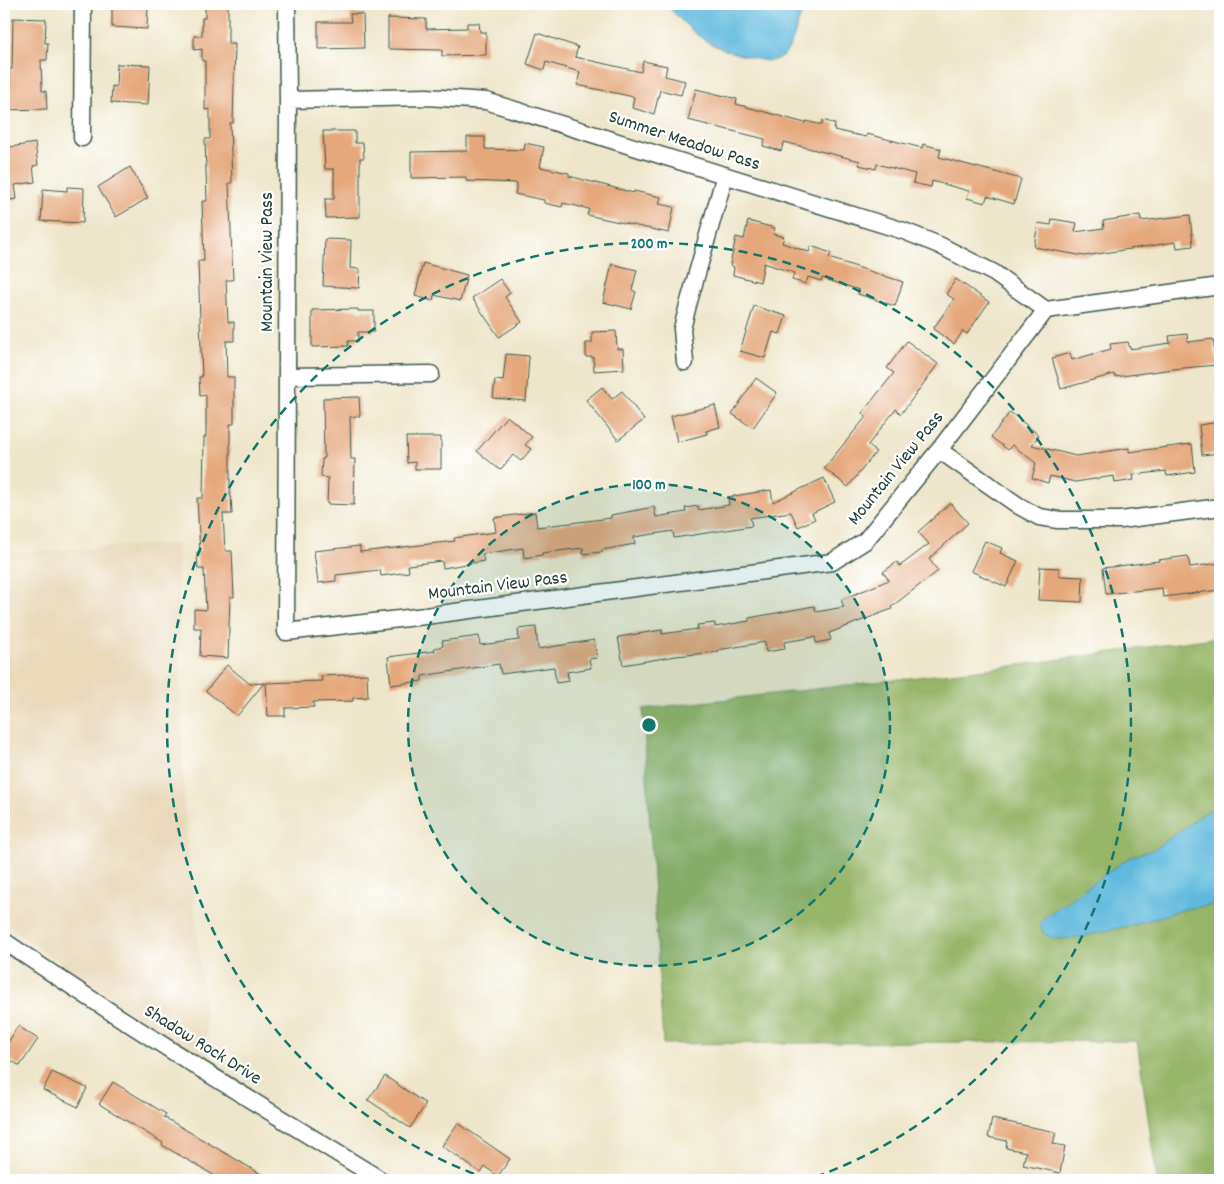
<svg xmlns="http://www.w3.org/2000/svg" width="1224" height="1184" viewBox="0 0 1224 1184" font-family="Dekko,sans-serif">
	<rect width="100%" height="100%" fill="#fff"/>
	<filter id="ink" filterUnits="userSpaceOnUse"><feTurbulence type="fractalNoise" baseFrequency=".02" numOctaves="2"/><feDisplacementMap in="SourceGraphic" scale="10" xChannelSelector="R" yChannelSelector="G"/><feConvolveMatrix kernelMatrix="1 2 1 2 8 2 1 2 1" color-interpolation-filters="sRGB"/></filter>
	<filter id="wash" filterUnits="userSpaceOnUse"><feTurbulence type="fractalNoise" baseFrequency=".0096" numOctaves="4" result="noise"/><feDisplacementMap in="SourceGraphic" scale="20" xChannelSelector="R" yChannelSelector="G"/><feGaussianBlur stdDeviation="1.12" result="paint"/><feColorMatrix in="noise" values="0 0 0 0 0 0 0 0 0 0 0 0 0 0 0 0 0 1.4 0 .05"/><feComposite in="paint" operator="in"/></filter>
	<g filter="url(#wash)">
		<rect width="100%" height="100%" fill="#eee6ca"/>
		<path fill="#e9d9ba" d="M177,543L184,804L211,1070L4,923V553Z"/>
		<path fill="#96b568" stroke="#5a794e" d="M1220,637V1180H1157L1137,1041L663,1044L643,709L1012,666Z"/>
		<path fill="#5fb9dd" stroke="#3f7b88" d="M666,4H804C800,15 792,51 782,57C771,64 761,60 749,57C707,47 694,35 666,4Z
			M1220,805V904L1185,909L1137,924L1076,938L1054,939L1043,933L1040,923L1042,919L1130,857L1155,849L1206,812Z"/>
		<g id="blocks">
			<path fill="#e5a87b" d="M112,4H148L147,29L112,27Z
				M205,4H228V44H235L233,123H230L232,183H229L233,280H226L228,322H234V341H226L227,377H234V424H230V496H231L232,514H223L225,551H232L234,597H230L228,658L200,656L201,628H194V609L206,610L204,569H198L197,552H200L197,498H203L204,437H206V395L200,396L199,377H202L198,261H204L202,201H207L205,139H210V109L205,110V61H202V49L194,50V36H202V18H205Z
				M350,14H363L364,48L318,49V22H351Z
				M13,18L46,19L45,43H48L47,60H41L42,91H46L47,109L4,110V69H12Z
				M388,18L426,19V29L467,28V23H479L480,32H486V55L442,56V50L388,49Z
				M537,33L578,47L575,57L641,72L643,61L667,66L665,76L685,81L681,95L660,90L654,114L632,108L634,97L577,85L580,72L546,62L544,70L527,64Z
				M117,64L150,65L148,105L111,103L112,86L116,87Z
				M696,89L737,99L736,104L805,123L806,121L822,125L823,120L835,124L834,130L866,137L867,134L922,148L923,144L941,149L939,157L1021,179L1014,204L987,196L985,203L967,198L969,191L932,181L931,187L913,183L915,174L877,164L876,169L859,165L860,161L784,142L781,151L763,146L765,139L688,120Z
				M323,131H355V143H363L364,158H360V217L326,218L325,199H334V169H325Z
				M467,137H485V149L524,150L525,143L544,147L540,167L569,173V176L634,193V191L661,197L659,204L674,207L669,233L587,215L589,209L563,203L562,207L544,203V200L515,194L517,183L466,181V177L411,178V152L467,151Z
				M35,143L38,165L33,166L35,182L15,185L17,199L4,201V148Z
				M130,167L148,198L116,217L98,187Z
				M67,187L84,188L83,223L41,221L43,189L67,191Z
				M1140,215L1141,221L1190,215L1193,246L1177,248L1176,242L1084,256L1034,247L1038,223L1051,225L1052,219L1077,223L1075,232L1104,228L1103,221Z
				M748,221L775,228L773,234L784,237L782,243L809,252L811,246L831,253L829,258L903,282L895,306L858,294L859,290L822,278L821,281L808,277L806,284L792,280L794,273L764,263L760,282L733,275L734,267L730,265L736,237L744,239Z
				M325,239L351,240L350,268L360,269L359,288L323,286Z
				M423,263L467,275L460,301L434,295L433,301L415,296Z
				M612,264L637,270L632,290L636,292L631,309L603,302Z
				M500,279L510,293L505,297L522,322L499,337L472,298Z
				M956,279L989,302L967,334L963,331L954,344L933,329L954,299L946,294Z
				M754,306L786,316L780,334L773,332L765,358L740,351Z
				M358,309V311H374V332H358V341H348V346L312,347V310Z
				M616,331L617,349H623L624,369L594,371L593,357H586V343H592V332Z
				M1187,334L1188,342L1213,339L1217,365L1173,369L1115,377L1114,374L1061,389L1052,358L1070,353L1072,360L1111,349L1110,344L1128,342L1130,349L1170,343L1169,336Z
				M907,341L938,364L901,414L896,409L868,445L876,452L848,487L824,468L866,417L862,413L894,373L887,368Z
				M506,354L529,356L526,401L493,398L495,380L503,381Z
				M756,378L777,393L753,428L732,414Z
				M602,387L612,399L622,391L644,420L618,440L586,400Z
				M359,397L360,416L350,417L351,459H355L354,505L327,504L328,478L321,477L322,459H324L323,398Z
				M715,405L720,427L706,431L707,434L677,442L671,416Z
				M1010,412L1039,435L1032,445L1076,456L1129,448V452L1192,444L1195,472L1167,476L1166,471L1133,475L1134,480L1115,483L1114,476L1075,482L1050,476L1048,483L1032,478L1036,463L1012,445L1008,450L991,437Z
				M507,416L532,437L525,445L531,449L521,461L513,455L500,470L477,451Z
				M1220,422V453L1202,455L1199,425Z
				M406,437H441V469H415V462L407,463Z
				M824,478L835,502L812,513L815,519L798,527L791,512L750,518L752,526L674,538L673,531L634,537L635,544L602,550V552L583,554V548L542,553V555L524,558L523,548L482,554L484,561L443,568L442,561L408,565L409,572L381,576L380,570L336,575V581L318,583L314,551L360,546V552L455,541L454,538L496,532L494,518L535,512L537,527L611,518V515L654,507L656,517L686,512L685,508L698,506L699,510L729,505L728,497L771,490L773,502Z
				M950,503L968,523L929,559L938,571L891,607L892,609L829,633L831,640L816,643L815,637L784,642L785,649L766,652L765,642L718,650V652L676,656L623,665L618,637L662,630V634L698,629L697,625L715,623V627L749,621V618L814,606L816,612L844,607L841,600L889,580L883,572L897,562L900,566L929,544L918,532Z
				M985,541L1002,548L1000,553L1018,561L1006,587L971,571Z
				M1188,556L1190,567L1220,563V590L1163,597L1162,588L1106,594L1103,568L1159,561L1158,560Z
				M1040,567L1059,568V576L1083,577L1082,602L1038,600Z
				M536,627L538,649L594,640L597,658L589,659L591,668L567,672L569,681L556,683L554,667L501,674L499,664L422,676V681L391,685L388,657L435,651L434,648L443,646L442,641L479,636L480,645L519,640L518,629Z
				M227,665L250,684L264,683L237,716L206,691Z
				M367,674L368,697L353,698V701L313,702L314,707L285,708V716H268L266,683L322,681L321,676Z
				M18,1026L38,1039L20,1066L4,1056V1049Z
				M52,1072L87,1088L78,1107L43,1090Z
				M385,1076L426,1104L410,1128L368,1100Z
				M113,1082L166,1114L164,1117L271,1180H222L162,1145L163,1143L99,1104Z
				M992,1119L1056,1132L1053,1144L1065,1146L1060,1173L1023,1165L1026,1152L1006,1148L1007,1141L988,1137Z
				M458,1123L510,1159L498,1176L485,1167L481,1173L442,1146Z"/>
		</g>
	</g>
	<g filter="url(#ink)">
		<use href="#blocks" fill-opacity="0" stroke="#3e564a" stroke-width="1"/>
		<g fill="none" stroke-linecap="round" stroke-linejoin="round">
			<g stroke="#3e564a" stroke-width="19">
				<path id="street" d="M287,4L288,100L286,632L425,616L832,562L865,541L939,450L1046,310L1220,286
					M288,100L427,97L486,101L904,231L939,245L994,273L1046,310
					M82,138L83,4
					M685,362L682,329L688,305L725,175
					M288,376L431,374
					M939,450L1019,506L1039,517L1058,520H1121L1220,507
					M4,941C127,1025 254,1102 381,1180"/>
			</g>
			<use href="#street" stroke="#fff" stroke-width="16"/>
		</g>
	</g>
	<circle cx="649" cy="725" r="241" fill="#0f766e" fill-opacity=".12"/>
	<g fill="none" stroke="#0f766e" stroke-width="2.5" stroke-dasharray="9 6">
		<circle cx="649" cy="725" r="241"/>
		<path d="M488 1179A482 482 0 1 1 810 1179"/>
	</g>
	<g text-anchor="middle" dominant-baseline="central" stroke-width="4.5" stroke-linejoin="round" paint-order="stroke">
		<g font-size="19" fill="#1f3d34" stroke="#fff">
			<text transform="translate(684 142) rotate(18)">Summer Meadow Pass</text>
			<text transform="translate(268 262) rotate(-90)">Mountain View Pass</text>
			<text transform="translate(897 469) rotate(-51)">Mountain View Pass</text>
			<text transform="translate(498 587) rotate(-7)">Mountain View Pass</text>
			<text transform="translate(202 1046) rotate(32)">Shadow Rock Drive</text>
		</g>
	</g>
	<circle cx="649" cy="725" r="8" fill="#0f766e" stroke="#fff" stroke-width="2.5"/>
	<g font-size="15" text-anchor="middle" font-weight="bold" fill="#0f766e" stroke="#fff" stroke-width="4.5" stroke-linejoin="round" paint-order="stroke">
		<text x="649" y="248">200 m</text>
		<text x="649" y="489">100 m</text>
	</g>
	<rect width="1224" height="1184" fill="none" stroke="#fff" stroke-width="20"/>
</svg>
